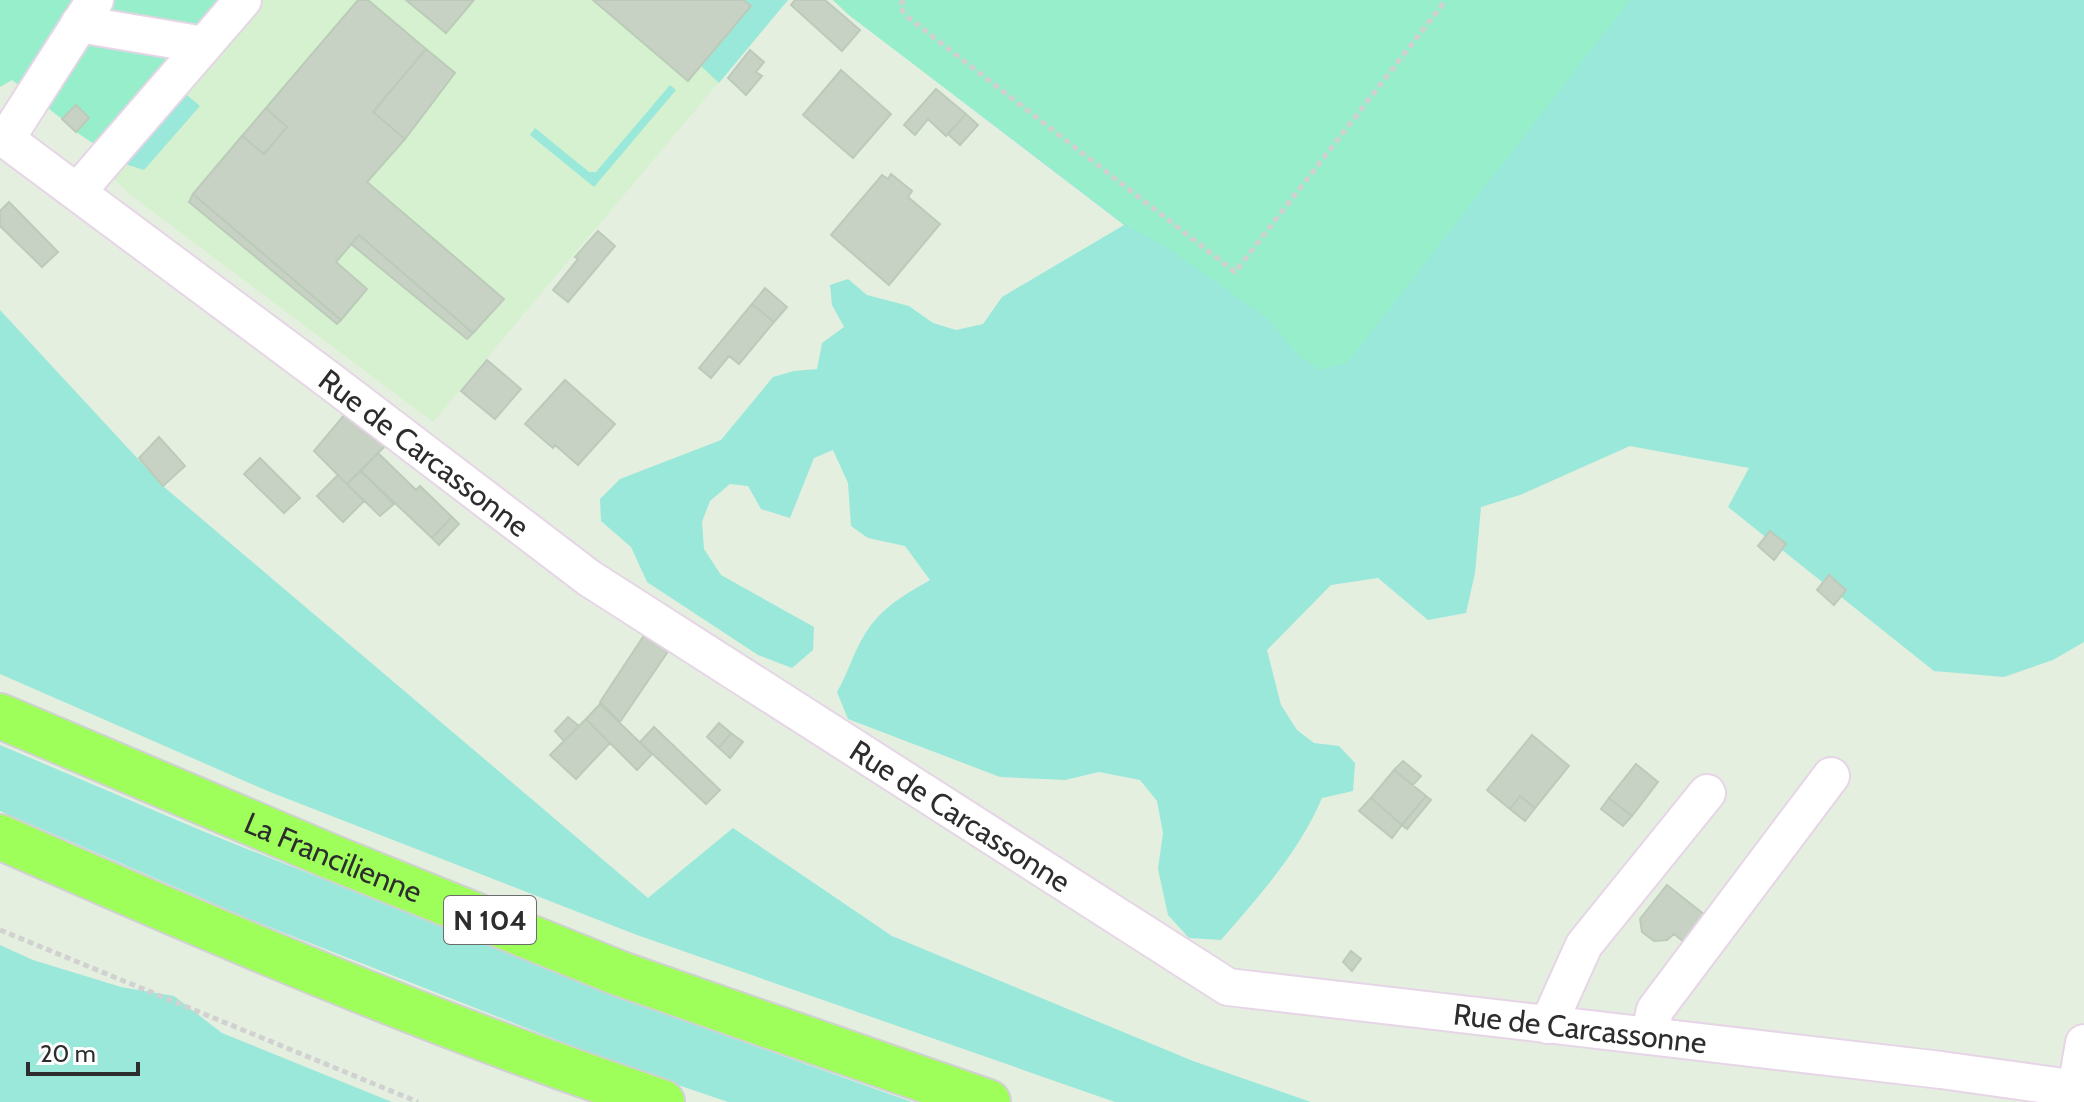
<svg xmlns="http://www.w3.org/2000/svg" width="2084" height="1102" viewBox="0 0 2084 1102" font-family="Cabin,sans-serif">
	<rect width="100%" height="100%" fill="#e4efe0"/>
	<path fill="#d5f1cf" d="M225,0H788L433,422L128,193L109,174Z"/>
	<path fill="#9ae8da" d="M743,0H788L719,83L701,66L750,6Z
		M833,0H2084V642L2053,660L2004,677L1934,671L1728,507L1749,468L1630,446L1520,495L1481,507L1475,573L1466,613L1428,620L1378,578L1331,585L1267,650L1281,705L1297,730L1314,743L1339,746L1355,763L1353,791L1322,798C1300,850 1259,897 1221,940L1189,938L1168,915L1158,869L1163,833L1157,801L1140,780L1099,772L1065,780L1000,777L848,719L837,692C847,675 852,657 861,641C877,610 902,596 930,580L905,546L868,538L851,526L848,483L833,450L814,458L790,518L761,509L748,486L730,484L710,501L702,522L704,549L721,575L814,627L813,650L792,668L758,655L647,582L631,547L601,521L600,499L620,479L721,440L773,377L794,371L817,369L822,343L844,327L832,305L830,285L848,279L867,295L909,306L933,323L956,330L983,324L1002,297L1124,225L849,15Z
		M670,85L676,90L594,187L530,135L535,128L589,172H596Z
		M182,91L200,106L144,170L119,162Z
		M0,310L163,486L648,898L733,828L892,936L1193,1061L1311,1102H1115L637,935L270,792L0,674Z
		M0,745L205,832L620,998L912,1102H728L628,1068L254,921L0,811Z
		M0,945L33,960L121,987L174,996L222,1033L392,1102H0Z"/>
	<path fill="#96efca" d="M0,0H225L102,149L76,132L89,118L76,105L62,119L12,80L0,87Z
		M833,0H1630L1347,363L1319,370L1295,352L1271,321L1168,248L1125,224L849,15Z"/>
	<path fill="#c7d2c5" stroke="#bccbb9" stroke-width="2" d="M358,0H368L426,49L373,112L405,139L367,182L504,299L473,333L359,235L336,262L367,289L341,320L193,194L242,136L264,154L287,127L266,108Z
		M406,0H474L446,33Z
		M593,0H743L751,6L688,81Z
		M795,0H825L860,30L842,51L791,5Z
		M426,49L455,73L405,139L373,112Z
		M750,50L764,62L756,72L762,76L746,95L728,78Z
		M841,70L891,114L853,158L803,115Z
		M936,89L966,114L946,136L928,119L915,135L904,125Z
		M76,105L89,118L76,132L62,119Z
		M266,108L287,127L264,154L242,136Z
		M966,114L978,125L960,145L948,134Z
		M891,174L912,191L908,197L940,224L889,285L831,235L882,175L888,179Z
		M193,194L341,320L337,324L189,202Z
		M9,202L58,252L42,267L0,226V211Z
		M598,231L615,246L568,302L553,290L578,259L575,257Z
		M359,235L473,333L467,339L351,244Z
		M765,288L787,307L774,322L752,304Z
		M752,304L774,322L739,364L729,356L711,378L699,368Z
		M487,360L521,389L495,419L461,391Z
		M565,380L615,424L578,465L555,445L553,448L525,424Z
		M346,413L385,446L347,484L314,451Z
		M159,437L185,466L163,486L139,458Z
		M378,453L416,490L420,486L452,517L432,538L361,471Z
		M260,458L300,498L284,513L244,474Z
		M361,471L394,504L380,516L347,484Z
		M338,475L364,501L343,522L317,496Z
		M452,517L459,524L439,545L432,538Z
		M1770,531L1786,544L1774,560L1758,546Z
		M1829,575L1846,590L1834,605L1817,590Z
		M647,631L671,647L620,722L600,702Z
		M600,704L652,754L637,770L586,719Z
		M568,717L579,726L564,741L555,731Z
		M586,719L610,743L576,779L550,755Z
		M719,723L731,733L719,748L707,737Z
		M654,727L720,790L706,804L640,742Z
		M731,733L743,742L730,758L719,748Z
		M1532,735L1569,766L1535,808L1520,796L1510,809L1487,790Z
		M1403,761L1421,776L1413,785L1394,770Z
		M1636,764L1658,782L1632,816L1609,798Z
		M1394,770L1426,796L1402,825L1371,798Z
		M1426,796L1431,800L1407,829L1402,825Z
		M1520,796L1535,808L1525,821L1510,809Z
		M1371,798L1402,825L1392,838L1359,811Z
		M1609,798L1632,816L1623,826L1601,809Z
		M1667,885L1720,927L1699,954L1674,934L1667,940L1654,941L1642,932L1640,919Z
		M1351,951L1361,959L1352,971L1343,962Z"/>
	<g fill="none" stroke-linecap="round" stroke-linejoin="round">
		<g stroke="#e6d5e6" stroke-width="40">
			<g id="minor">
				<path d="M79,24L204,45"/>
				<path id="s1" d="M0,135L329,380L589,578L1228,987L1941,1070L2084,1090"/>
				<path d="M6,139L95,0"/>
				<path d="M77,192L243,0"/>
				<path d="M1548,1025L1584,945L1707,793"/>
				<path d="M1649,1036L1655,1010L1831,776"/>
				<path d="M2076,1089L2084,1043"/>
			</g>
		</g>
		<g stroke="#d1d1d1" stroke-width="48">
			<g id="highway">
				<path id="s2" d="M0,716L334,858L621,974L988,1102"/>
				<path d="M0,837C217,933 437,1027 662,1102"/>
			</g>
		</g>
		<path stroke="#d1d1d1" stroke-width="5" stroke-dasharray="6 4" stroke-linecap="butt" d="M904,0L900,5L905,15L1235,272L1446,0
			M0,930L418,1102"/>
		<use href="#minor" stroke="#fff" stroke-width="36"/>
		<use href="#highway" stroke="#9eff5b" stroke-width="44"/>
	</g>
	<g text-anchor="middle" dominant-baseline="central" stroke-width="6" stroke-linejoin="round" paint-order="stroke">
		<rect fill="#fff" stroke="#6c6c6c" stroke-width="2" x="444" y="896" width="92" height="48" rx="6"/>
		<g font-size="28" font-weight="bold" fill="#2d2d2d">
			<text x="490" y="920">N 104</text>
		</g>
		<g font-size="30" fill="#2d2d2d" stroke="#fff">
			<text stroke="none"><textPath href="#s1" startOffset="530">Rue de Carcassonne</textPath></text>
			<text stroke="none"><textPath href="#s1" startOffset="1178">Rue de Carcassonne</textPath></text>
			<text stroke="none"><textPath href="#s2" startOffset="362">La Francilienne</textPath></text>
			<text stroke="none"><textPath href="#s1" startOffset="1850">Rue de Carcassonne</textPath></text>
		</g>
	</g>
	<path d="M28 1062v12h110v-12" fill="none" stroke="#2d2d2d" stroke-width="4"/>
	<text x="40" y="1062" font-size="24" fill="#2d2d2d" stroke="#ffffff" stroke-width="6" paint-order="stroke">20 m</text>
</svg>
